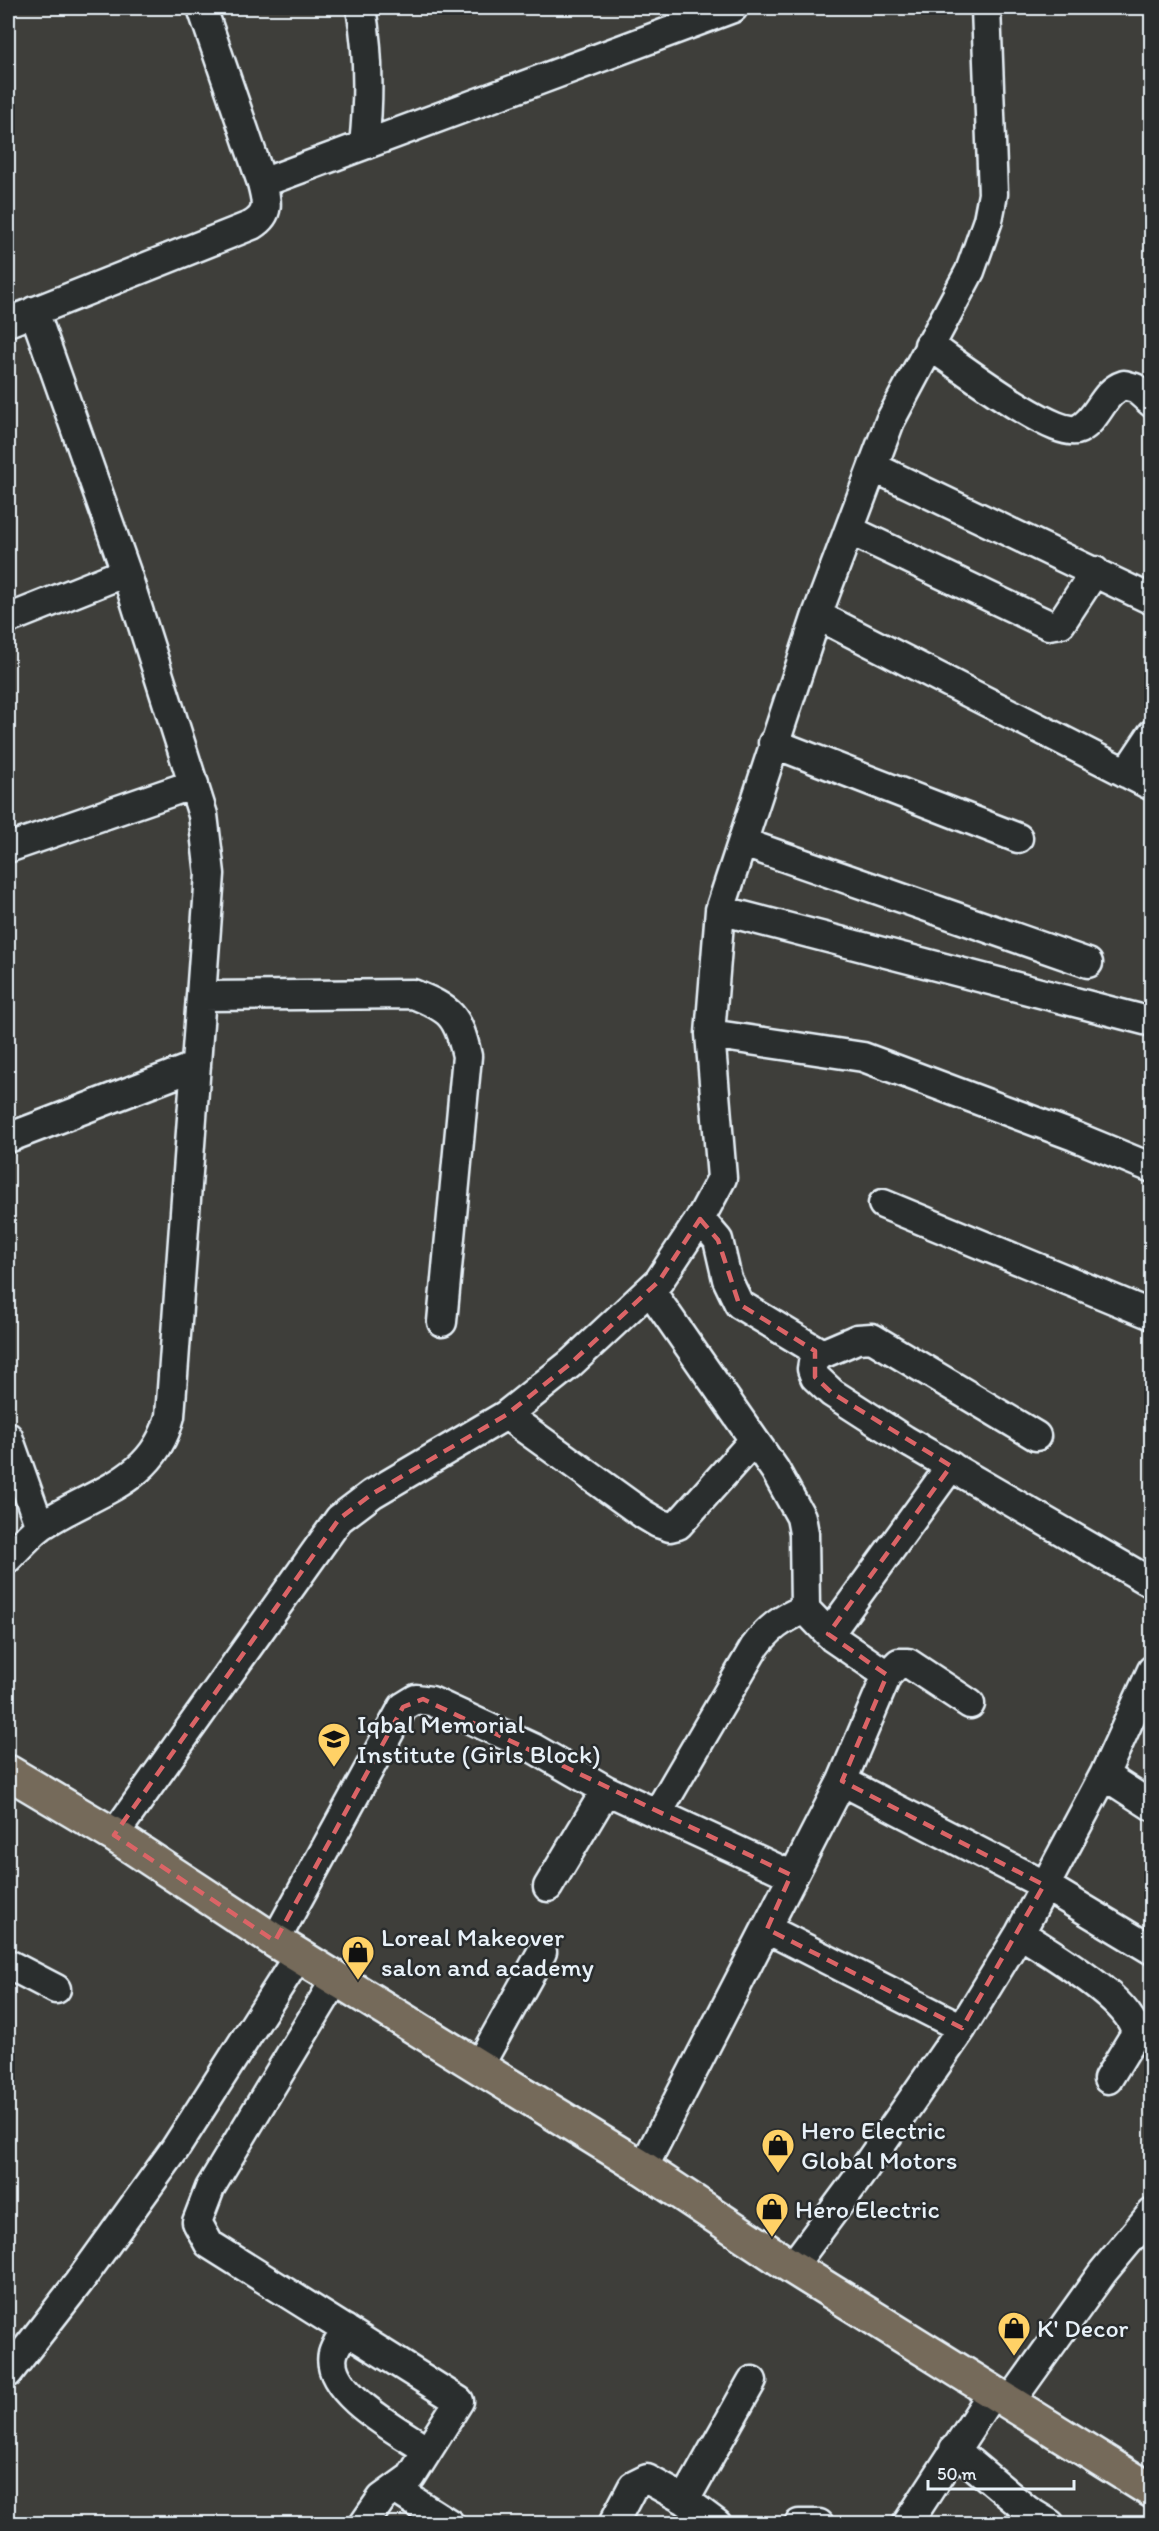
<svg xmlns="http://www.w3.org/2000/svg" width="1159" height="2531" viewBox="0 0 1159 2531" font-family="Itim,sans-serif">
	<rect width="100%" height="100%" fill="#3e3e3a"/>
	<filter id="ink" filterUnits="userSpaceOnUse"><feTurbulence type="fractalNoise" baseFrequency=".0167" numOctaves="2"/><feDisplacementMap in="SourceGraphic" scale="12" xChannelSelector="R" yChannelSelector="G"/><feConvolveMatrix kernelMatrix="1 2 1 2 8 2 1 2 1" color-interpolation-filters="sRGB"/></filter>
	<g filter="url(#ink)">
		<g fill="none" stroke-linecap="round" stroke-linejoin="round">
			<g stroke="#e8f1f8" stroke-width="33">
				<path id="minor" d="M202,8L262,183
					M361,8C369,53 369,99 364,145
					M34,311L126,572
					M8,322L252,225C270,214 267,202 262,183L733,8
					M929,345C953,361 1056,441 1079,429C1099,419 1102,392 1124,385L1135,388L1152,403
					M873,467L1152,600
					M849,530L1049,625L1061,623L1095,571
					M817,615L1152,786
					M8,619L126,572L203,815L210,874L170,1416C153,1484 92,1491 41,1526C29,1535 18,1548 8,1558
					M773,743L1018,838
					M1126,773L1152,734
					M744,843L1088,963
					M8,848L194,784
					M720,910L1152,1022
					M203,996L413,994C451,1009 458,1016 467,1056L442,1322
					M710,1034L863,1057L1074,1136L1152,1168
					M8,1138L196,1066
					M883,1204L1152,1315
					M700,1219L718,1240L727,1279L739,1304L822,1354L857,1339L872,1338L1036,1436
					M650,1290L775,1470L801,1517L804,1533L805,1609L833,1638L887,1675
					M815,1351L812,1369L815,1377L832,1393L905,1440L1152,1583
					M506,1415L643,1514L658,1523L670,1527L678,1525L754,1440
					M8,1437L40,1527
					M829,1634L951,1466
					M1104,1775L1152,1806
					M842,1781L1044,1885L1152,1950
					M657,1814L754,1648C769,1628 781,1619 805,1609
					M114,1835L339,1519L372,1494L506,1415L570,1364L659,1281L700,1219L722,1178L710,1034L720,910L817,615L890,421L970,271L988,220L993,194L986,8
					M548,1887L606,1790
					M767,1929L962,2028
					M1020,1933C1050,1954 1130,1998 1136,2033L1108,2079
					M275,1941L403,1707L416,1699L431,1701L533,1748L606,1790L791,1875
					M8,1964L56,1989
					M336,1979L210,2188L197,2222L209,2244L459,2401L411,2477L382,2498L364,2524
					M479,2066L542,1952
					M643,2168L842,1781L887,1675L899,1663H908L970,1704
					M792,2267L858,2178L962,2028L1020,1933L1104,1775L1152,1670
					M345,2329C342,2337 335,2346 333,2354C324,2392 401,2432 427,2450
					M8,2373L79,2282L175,2149L299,1955
					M1010,2402L1103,2272L1152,2213
					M954,2449L1027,2510L1050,2524
					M395,2489L450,2524
					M685,2500L752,2381
					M613,2524L633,2486L647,2479L685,2500L717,2524
					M799,2524H819
					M907,2524L993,2392"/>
			</g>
			<g stroke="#e8f1f8" stroke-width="38">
				<path id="major" d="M8,1772L114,1835L275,1941L643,2168L792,2267L1152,2491"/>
			</g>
			<use href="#minor" stroke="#2a2d2e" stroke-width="28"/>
			<use href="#major" stroke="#746a5a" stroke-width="33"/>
		</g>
	</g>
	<path fill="none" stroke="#db6466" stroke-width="4.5" stroke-dasharray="12 8" stroke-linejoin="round" d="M700,1219L718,1240L739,1304L815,1351V1377L832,1393L951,1466L828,1634L887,1675L842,1781L1044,1885L962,2028L767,1929L791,1875L423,1699L403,1707L275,1941L114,1835L339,1519L372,1494L506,1415L570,1364L659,1281Z"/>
	<defs>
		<g id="school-pin" transform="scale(1.725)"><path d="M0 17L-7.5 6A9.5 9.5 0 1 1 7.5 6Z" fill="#ffd166" stroke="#2a2d2e"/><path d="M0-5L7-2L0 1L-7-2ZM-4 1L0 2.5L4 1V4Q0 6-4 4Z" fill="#111"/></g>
		<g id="shop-pin" transform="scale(1.725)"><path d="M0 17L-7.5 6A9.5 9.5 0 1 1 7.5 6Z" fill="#ffd166" stroke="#2a2d2e"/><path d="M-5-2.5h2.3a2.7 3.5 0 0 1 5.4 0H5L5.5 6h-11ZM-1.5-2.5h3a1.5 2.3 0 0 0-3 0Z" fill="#111"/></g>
	</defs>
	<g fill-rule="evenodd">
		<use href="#school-pin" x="334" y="1739"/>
		<use href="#shop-pin" x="358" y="1952"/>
		<use href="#shop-pin" x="778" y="2145"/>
		<use href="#shop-pin" x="772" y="2209"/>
		<use href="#shop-pin" x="1014" y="2328"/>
	</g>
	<g text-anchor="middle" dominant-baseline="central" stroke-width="5" stroke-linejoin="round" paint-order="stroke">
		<g font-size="26" fill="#e8f1f8" stroke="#2a2d2e" text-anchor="start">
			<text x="357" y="1724">Iqbal Memorial<tspan x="357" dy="30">Institute (Girls Block)</tspan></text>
			<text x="381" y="1937">Loreal Makeover<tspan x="381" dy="30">salon and academy</tspan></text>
			<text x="801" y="2130">Hero Electric<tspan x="801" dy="30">Global Motors</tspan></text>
			<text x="795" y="2209">Hero Electric</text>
			<text x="1037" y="2328">K' Decor</text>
		</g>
	</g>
	<rect width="1159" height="2531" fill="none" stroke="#2a2d2e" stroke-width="30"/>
	<rect x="15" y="15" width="1129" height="2501" fill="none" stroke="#e8f1f8" stroke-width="2" filter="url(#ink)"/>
	<path d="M928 2480v9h146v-9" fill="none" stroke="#e8f1f8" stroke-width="3"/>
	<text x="937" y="2480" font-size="18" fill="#e8f1f8" stroke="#2a2d2e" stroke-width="4.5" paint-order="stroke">50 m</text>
</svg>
